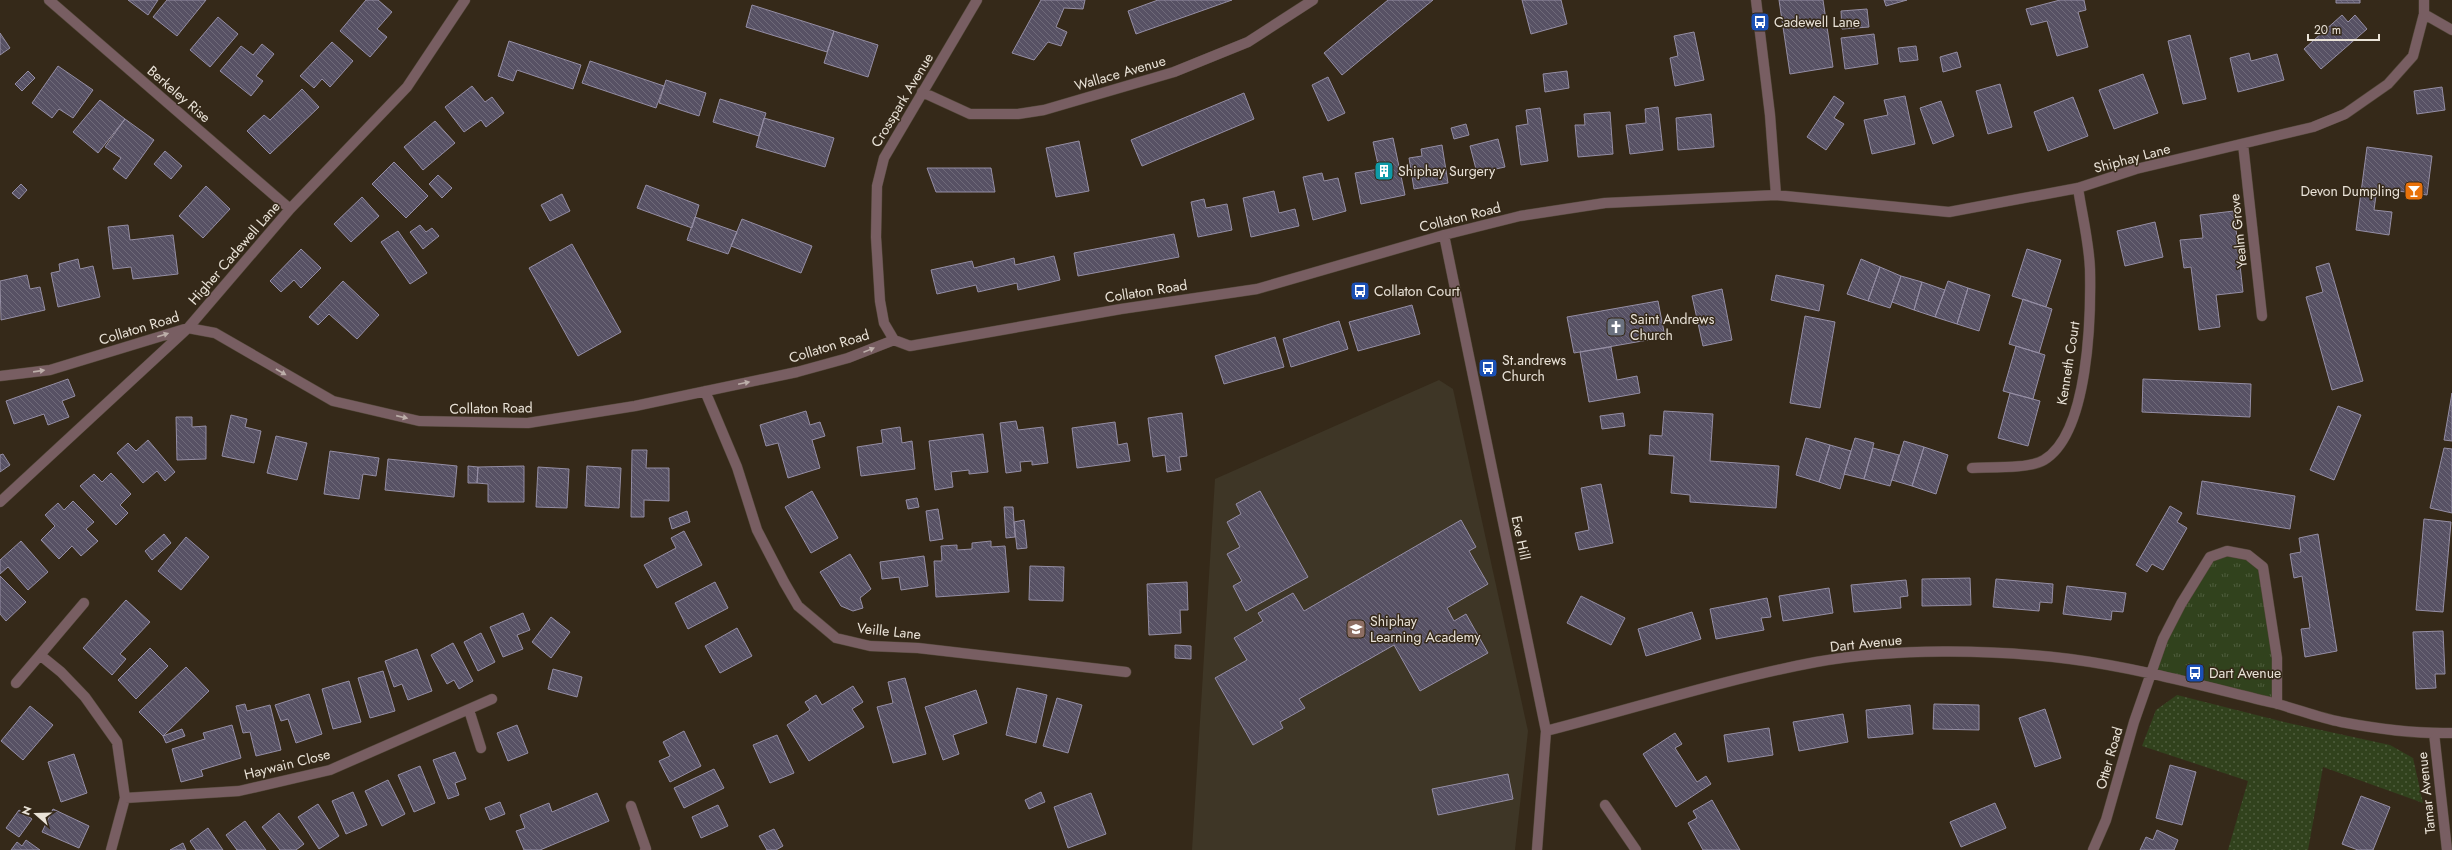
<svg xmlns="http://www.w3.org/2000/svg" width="2452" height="850" viewBox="0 0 2452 850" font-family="Jost,sans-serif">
	<defs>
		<pattern id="grass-tufts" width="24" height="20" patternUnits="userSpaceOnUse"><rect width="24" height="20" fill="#31421d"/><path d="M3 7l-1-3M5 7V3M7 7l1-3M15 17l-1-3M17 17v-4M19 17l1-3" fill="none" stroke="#4f5d3d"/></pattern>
		<pattern id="park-dots" width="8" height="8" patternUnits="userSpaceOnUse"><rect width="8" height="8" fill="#31421d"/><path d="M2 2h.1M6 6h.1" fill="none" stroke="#4f5d3d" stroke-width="1.8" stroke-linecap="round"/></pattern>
		<pattern id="building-back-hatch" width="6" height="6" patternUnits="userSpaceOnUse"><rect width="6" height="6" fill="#575164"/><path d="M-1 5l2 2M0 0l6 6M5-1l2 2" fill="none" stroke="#6f6a79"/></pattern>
	</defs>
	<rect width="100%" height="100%" fill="#352919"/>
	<path fill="#3e3626" d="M1439,380L1453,389L1528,731L1515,850H1192L1215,479Z"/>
	<path fill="url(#grass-tufts)" d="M2227,551L2263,567L2277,704L2152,674L2163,639L2210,557Z"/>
	<path fill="url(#park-dots)" d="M2177,695L2284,722L2390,745L2413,758L2423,803L2323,767L2308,850H2228L2248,781L2142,746L2156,710Z"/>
	<path fill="url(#building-back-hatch)" stroke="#958ea4" d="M128,0H158L148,15Z
		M167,0H206L177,36L153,17Z
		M366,0H378L392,12L377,29L387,37L370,57L340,31Z
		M1041,0H1085L1083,9L1064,8L1056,27L1067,32L1061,46L1048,42L1034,60L1012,53Z
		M1158,0H1232L1136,34L1128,11Z
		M1388,0H1433L1342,75L1324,53Z
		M1522,0H1561L1567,24L1531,34Z
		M1779,0H1823L1833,67L1790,74Z
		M1884,0H1907L1886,6Z
		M2060,0H2084L2086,10L2078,12L2088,47L2057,56L2047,21L2031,25L2026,9Z
		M2336,0H2360V3H2336Z
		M752,5L834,31L827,52L746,27Z
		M1867,9L1869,27L1842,29L1841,11Z
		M2342,15L2348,22L2355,15L2367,29L2321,69L2304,49Z
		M218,17L238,34L210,67L190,50Z
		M834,31L878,45L868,77L824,63Z
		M1694,32L1704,80L1675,86L1670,58L1678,56L1674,36Z
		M0,33L10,48L0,55Z
		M1874,34L1878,64L1845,69L1841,38Z
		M2190,35L2206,99L2183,104L2168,41Z
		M509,41L581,65L573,89L517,70L513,81L498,76Z
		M332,42L353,61L330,87L322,79L314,88L300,76Z
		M262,44L274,54L256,76L263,81L251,96L220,71L241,46L253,55Z
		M1916,46L1918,60L1900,62L1898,48Z
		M1957,52L1961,67L1943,72L1940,57Z
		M2249,53L2251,61L2277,54L2284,80L2238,92L2230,58Z
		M590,61L664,86L656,108L582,83Z
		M58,66L93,90L73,118L59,109L52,118L32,103Z
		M28,71L35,78L22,91L15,84Z
		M1567,71L1569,88L1545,92L1543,74Z
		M2143,74L2158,113L2114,129L2099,90Z
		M1328,77L1345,113L1328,121L1312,85Z
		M666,80L706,93L699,116L659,103Z
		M2000,84L2012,127L1988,134L1976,91Z
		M472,86L485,102L492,97L504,113L486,127L481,120L464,132L445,107Z
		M2442,87L2445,110L2417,114L2414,91Z
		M302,89L319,107L270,154L247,131L264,115L270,120Z
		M1244,93L1254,119L1142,166L1131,140Z
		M1834,96L1844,103L1834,118L1844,124L1826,150L1807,137Z
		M1905,96L1915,144L1872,154L1864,120L1888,115L1884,100Z
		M2073,97L2088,136L2048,151L2034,112Z
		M720,99L766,113L759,136L713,122Z
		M100,100L125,119L98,153L73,132Z
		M1941,101L1954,136L1933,144L1920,108Z
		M1658,107L1663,150L1630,154L1626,125L1646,123L1645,109Z
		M1540,108L1548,161L1521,165L1516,126L1528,124L1526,110Z
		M1610,112L1613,154L1578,157L1575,125H1585L1584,114Z
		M1711,114L1714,147L1678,150L1676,118Z
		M764,118L834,138L825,167L756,147Z
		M125,119L154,140L126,179L113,169L121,158L105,147Z
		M435,121L455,143L423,170L404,147Z
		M1466,124L1469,135L1454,139L1451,128Z
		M1393,138L1405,195L1361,204L1355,173L1379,169L1373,142Z
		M1498,139L1505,167L1477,173L1470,146Z
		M1079,141L1089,191L1056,197L1046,148Z
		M1442,145L1448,183L1414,189L1409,158L1422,156L1421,149Z
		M2367,147L2432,156L2427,195L2377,188L2374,210L2392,212L2389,235L2356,230Z
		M165,151L182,166L171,179L154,164Z
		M394,162L428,196L406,218L372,184Z
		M927,168H991L995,192H936Z
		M1322,173L1324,181L1338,178L1346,211L1313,220L1303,177Z
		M438,175L452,188L442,198L429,184Z
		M21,184L27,190L19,199L12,193Z
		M646,185L699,205L692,228L637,208Z
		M206,186L230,209L203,238L179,216Z
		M1274,191L1279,213L1295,209L1299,226L1251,237L1243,198Z
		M562,194L570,211L550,221L541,205Z
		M362,197L379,216L351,242L334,224Z
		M1204,199L1206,208L1227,204L1232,230L1198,237L1191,202Z
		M2234,211L2243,292L2216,295L2220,327L2199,330L2191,267L2184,268L2180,240L2203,238L2200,215Z
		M695,217L737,232L728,254L687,240Z
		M742,219L812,246L801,273L731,246Z
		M2155,222L2163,257L2125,266L2117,231Z
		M128,225L130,240L173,235L178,274L133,279L131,267L113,269L108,227Z
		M420,225L426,232L432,228L439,236L423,249L410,232Z
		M398,231L427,273L410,284L381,242Z
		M1174,234L1179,257L1078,276L1074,253Z
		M572,244L621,332L578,356L529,268Z
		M301,249L321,268L301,288L294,280L281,292L270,281Z
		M2027,249L2061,260L2046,307L2012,296Z
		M1054,256L1060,280L1018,290L1017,283L978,292L976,285L937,294L931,270L972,261L974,268L1014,258L1015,265Z
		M78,259L80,269L93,266L100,297L58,307L51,273L60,271L59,264Z
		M1861,259L1880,267L1868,301L1847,294Z
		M2329,263L2363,381L2332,390L2306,297L2323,292L2316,267Z
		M1880,267L1901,276L1890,308L1868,301Z
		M27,275L30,289L40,287L45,310L1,320L0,281Z
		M1776,275L1824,285L1819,311L1771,300Z
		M1901,276L1922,282L1914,310L1892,302Z
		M343,281L379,315L357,339L329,314L318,325L309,317Z
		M1948,281L1968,288L1957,324L1935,317Z
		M1922,282L1945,290L1935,317L1914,310Z
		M1968,288L1990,295L1979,331L1957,324Z
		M1722,289L1732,340L1703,346L1692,296Z
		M2023,299L2052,309L2039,353L2009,344Z
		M1658,301L1665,337L1574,353L1567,317Z
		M1412,305L1420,334L1358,351L1349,322Z
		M1805,316L1835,322L1820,408L1790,403Z
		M1339,321L1348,349L1291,367L1283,339Z
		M1275,337L1284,367L1224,384L1215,356Z
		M2016,346L2045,355L2033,399L2003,391Z
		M1611,347L1617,380L1637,376L1640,393L1589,402L1580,352Z
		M68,379L75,396L62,401L69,417L48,425L44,414L14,424L6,401Z
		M2143,379L2251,384L2250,417L2142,412Z
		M2010,393L2040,401L2028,446L1998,438Z
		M2452,393V441L2444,440Z
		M2338,406L2361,415L2334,480L2310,470Z
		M806,411L810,425L820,422L825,436L812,440L820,468L788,478L778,443L766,446L760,425Z
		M1664,411L1713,414L1710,461L1779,466L1776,508L1690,502V495L1671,493L1674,456L1649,454L1650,435L1662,436Z
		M1182,413L1187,456L1179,457L1181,470L1167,472L1165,455L1153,457L1148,418Z
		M1623,413L1625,426L1602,429L1600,416Z
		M231,415L247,419L245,427L261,431L254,463L222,456Z
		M176,417H192V427L206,426V459L177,460Z
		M1016,421L1018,430L1043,427L1048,463L1032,465V461L1020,462L1021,471L1006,473L1000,423Z
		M1115,422L1118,445L1127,443L1130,461L1077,468L1072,428Z
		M900,427L902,443L912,441L915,469L861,476L857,447L883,443L881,430Z
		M983,434L988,472L969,474V470L951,472L953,487L935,490L929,441Z
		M276,436L307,443L297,480L267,473Z
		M1806,438L1830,445L1819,482L1796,475Z
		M1855,438L1874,443L1864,479L1844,474Z
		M148,440L175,472L165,481L157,471L143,483L117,453L128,443L136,451Z
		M1904,441L1924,447L1912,486L1892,480Z
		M1830,445L1851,451L1840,489L1819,482Z
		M1924,447L1948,455L1936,494L1912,486Z
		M1873,448L1899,455L1890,486L1864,479Z
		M2444,448L2452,449V513L2430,508Z
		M632,450H647L646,468H669V501L644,500V517H631Z
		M330,451L379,458L376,476L363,474L359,499L324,494Z
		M3,454L10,465L0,472V455Z
		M388,459L457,466L454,497L385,490Z
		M468,466L478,467L477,483H468Z
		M524,466V502H488V484L477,483L478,467Z
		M587,466L621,468L619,508L585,506Z
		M538,467L569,469L567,508L536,507Z
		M111,473L131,494L120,505L128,513L116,525L80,486L94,474L102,482Z
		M2202,481L2295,496L2290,529L2197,514Z
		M1601,484L1613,543L1579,550L1575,533L1589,530L1581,488Z
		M812,491L838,538L811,553L785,507Z
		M1260,491L1308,577L1246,611L1233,586L1242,581L1227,554L1240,547L1227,522L1241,514L1236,504Z
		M917,498L919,507L908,509L906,500Z
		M73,501L94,522L86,529L98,541L81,556L72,546L59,559L41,540L55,526L45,515L58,503L64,510Z
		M2170,506L2182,513L2177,522L2187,528L2163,570L2152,564L2147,572L2136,565Z
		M1004,507H1013L1015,537L1006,538Z
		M938,509L943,539L930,541L926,511Z
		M687,511L690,522L672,529L669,518Z
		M2424,519L2451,522L2443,612L2416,610Z
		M1024,520L1027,548L1017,549L1014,522Z
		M1461,520L1476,547L1469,551L1488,584L1447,608L1454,621L1466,614L1488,653L1420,691L1394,645L1299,699L1305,708L1280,722L1283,728L1253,745L1215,678L1247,660L1234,638L1263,621L1258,613L1293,593L1304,611Z
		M684,531L702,565L657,588L644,565L676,548L671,538Z
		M164,534L171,543L152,560L145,551Z
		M2318,534L2337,651L2305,657L2301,629L2310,628L2302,576L2294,578L2290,554L2301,552L2299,538Z
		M186,537L209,557L181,590L158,571Z
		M21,541L48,572L28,590L8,567L0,574V560Z
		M991,541V547L1005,546L1009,592L936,597L934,561H942L941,546L957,545V550L972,549V543Z
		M850,554L871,589L860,598L863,608L853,611L841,606L820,572Z
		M924,556L928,586L901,590L899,577L882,579L880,562Z
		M1030,566L1064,567L1063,601L1029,600Z
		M0,576L26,602L6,621L0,614Z
		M1970,578L1971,605L1922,606V579Z
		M1996,579L2053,584L2052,603L2040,602L2039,611L1993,607Z
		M1906,580L1908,596L1900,597L1901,608L1854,612L1851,585Z
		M715,582L728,608L688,629L675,603Z
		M1187,582L1188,610H1180L1181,633L1149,635L1147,584Z
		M2067,586L2126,593L2123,612L2112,611L2111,620L2063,614Z
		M1829,588L1833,613L1783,621L1779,596Z
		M1581,596L1625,618L1611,645L1567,623Z
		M1767,598L1771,617L1761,618L1764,630L1716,639L1710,609Z
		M126,600L150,622L120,654L126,659L112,675L83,648Z
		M1692,612L1701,639L1646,656L1638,629Z
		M523,613L530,630L517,635L523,649L503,657L490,627Z
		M551,617L570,632L551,658L532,642Z
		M737,628L752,656L720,673L705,646Z
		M2443,631L2445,674H2435L2436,688L2416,689L2413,632Z
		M481,633L495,662L478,671L464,642Z
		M453,643L473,681L459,689L454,680L447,684L431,655Z
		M1175,645L1191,646V659L1175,658Z
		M150,648L168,666L136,699L118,680Z
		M417,649L432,691L408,700L402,684L394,687L385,661Z
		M186,667L209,691L163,736L139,712Z
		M553,669L582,677L577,697L548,689Z
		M383,671L395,711L370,718L358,678Z
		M905,678L926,754L893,763L877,707L893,703L888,682Z
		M349,681L361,722L333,729L322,689Z
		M853,686L863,702L852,709L864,727L809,761L787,725L810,710L805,702L816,695L822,705Z
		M1017,688L1047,695L1036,743L1006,735Z
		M976,690L987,723L953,735L959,754L943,760L925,707Z
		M309,694L322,734L296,743L288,719L281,721L275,705Z
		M1057,698L1082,705L1068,753L1043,746Z
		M245,704L247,711L270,705L281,750L256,756L250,732L243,733L236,706Z
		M1934,704L1979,705V730L1933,729Z
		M1910,705L1913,734L1868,738L1866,710Z
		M30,706L53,725L23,760L1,741Z
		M2045,709L2061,758L2035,767L2019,718Z
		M1843,714L1848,742L1799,751L1793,722Z
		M232,725L241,758L201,770L203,776L181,782L172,749L205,739L203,733Z
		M517,725L528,753L508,761L497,733Z
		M1769,728L1773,755L1728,762L1724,735Z
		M182,729L185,736L166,743L163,736Z
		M684,731L701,766L670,782L659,761L670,756L663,742Z
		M1675,733L1682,744L1675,748L1697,782L1706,776L1711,784L1676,807L1643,754Z
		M777,735L794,773L770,783L753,745Z
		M455,752L466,779L455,783L459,795L448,799L433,760Z
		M74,754L87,793L61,802L48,762Z
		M2170,765L2196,772L2182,825L2156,818Z
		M420,766L435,803L414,812L398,775Z
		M714,769L724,788L684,808L674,788Z
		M1508,774L1513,799L1438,815L1432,789Z
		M388,780L405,814L382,826L365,791Z
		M353,792L367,825L346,834L332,801Z
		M1041,792L1045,802L1029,809L1025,800Z
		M597,793L609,821L540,850H524L516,831L525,828L520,815L549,803L552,812Z
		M1091,793L1106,834L1068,848L1054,807Z
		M2361,796L2390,807L2373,850H2358L2342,844Z
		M1712,800L1740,850H1703L1688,823L1697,818L1693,811Z
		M500,802L505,814L490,820L485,808Z
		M1995,803L2006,828L1961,847L1950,822Z
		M318,804L339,836L319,849L298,817Z
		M718,805L728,826L701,838L692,817Z
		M53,809L89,826L79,848L42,832Z
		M19,810L32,819L19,837L6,828Z
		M279,813L304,844L296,850H280L262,827Z
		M245,821L266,850H237L226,835Z
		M208,828L223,850H196L190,841Z
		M774,829L783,846L776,850H767L759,836Z
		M2157,830L2178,840L2174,850H2140L2146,837L2153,840Z
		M26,840L40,850H11L17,842L22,846Z
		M183,843L186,850H170Z"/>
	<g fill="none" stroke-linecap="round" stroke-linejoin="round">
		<g stroke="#524738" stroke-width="11">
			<path id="minor" d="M49,0L290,209
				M1756,0L1770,115L1776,195
				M2424,14L2452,30
				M922,92L970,114H1018L1044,110L1174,72L1248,42L1313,0
				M2243,144L2262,316
				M1444,235L1546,731L1537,850
				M894,340L884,323L880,301L876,237L877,186L884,158L977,0
				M0,376L50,370L188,328L215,333L333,401L419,421L528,423L635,406L797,372L848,358L894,340L910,346L1121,309L1257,289L1444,235L1520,216L1605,203L1776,195L1949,212L2078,188L2136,169L2313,127L2345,114L2388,84L2413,56L2424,14V0
				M705,391L737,467L757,530L784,582L798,606L836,638L870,646L918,648L1126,672
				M1972,468C1990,467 2029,469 2044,460C2089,433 2091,316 2090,269C2089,242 2082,215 2078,188
				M0,502L188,328L290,209L407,87L465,0
				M84,603L40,655L61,672L85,697L117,742L125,798L111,850
				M16,683L40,655
				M469,710L481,748
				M1546,731C1636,708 1725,679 1816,662C1895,648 1991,649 2070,659C2139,668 2207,687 2274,703C2297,709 2319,718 2341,722C2378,729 2415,734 2452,733
				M2434,733L2447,850
				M125,798L239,791L330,770L492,699
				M1605,805L1636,850
				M631,806L646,849L645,850
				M2093,850L2106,820L2134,722L2163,639L2181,604L2210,557L2227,551L2248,555L2263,567L2277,658V704"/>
		</g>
		<use href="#minor" stroke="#785e62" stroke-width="10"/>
	</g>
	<defs><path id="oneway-solid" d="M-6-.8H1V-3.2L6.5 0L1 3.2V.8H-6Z"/></defs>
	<g fill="#bcaea9">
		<use href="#oneway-solid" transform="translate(163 335) rotate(-17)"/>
		<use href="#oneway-solid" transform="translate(869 350) rotate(-22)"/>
		<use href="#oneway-solid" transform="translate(39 371) rotate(-8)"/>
		<use href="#oneway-solid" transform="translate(281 372) rotate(30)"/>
		<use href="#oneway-solid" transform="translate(744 383) rotate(-12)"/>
		<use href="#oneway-solid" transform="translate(402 417) rotate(13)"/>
	</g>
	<defs>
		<g id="bus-square" transform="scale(1)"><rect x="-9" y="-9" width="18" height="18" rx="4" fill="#1a4fb4" stroke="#352919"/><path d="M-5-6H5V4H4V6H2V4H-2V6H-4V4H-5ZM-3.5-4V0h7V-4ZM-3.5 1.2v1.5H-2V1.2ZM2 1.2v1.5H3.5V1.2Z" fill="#fff"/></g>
		<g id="building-square" transform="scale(1)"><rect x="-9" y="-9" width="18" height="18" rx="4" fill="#0f9aa8" stroke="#352919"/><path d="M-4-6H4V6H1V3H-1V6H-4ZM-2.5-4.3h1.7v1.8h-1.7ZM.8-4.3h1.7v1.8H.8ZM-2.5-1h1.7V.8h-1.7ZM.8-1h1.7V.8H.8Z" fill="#fff"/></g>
		<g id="bar-square" transform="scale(1)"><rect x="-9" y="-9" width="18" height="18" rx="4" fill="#e8710a" stroke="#352919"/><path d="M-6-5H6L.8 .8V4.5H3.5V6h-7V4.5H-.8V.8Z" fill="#fff"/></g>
		<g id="church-square" transform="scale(1)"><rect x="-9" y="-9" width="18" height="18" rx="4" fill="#6b7280" stroke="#352919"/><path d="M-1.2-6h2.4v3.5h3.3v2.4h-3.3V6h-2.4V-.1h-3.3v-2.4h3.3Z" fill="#fff"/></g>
		<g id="school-square" transform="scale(1)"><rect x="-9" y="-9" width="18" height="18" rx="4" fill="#8d6e63" stroke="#352919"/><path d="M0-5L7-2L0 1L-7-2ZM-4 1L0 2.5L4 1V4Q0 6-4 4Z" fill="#fff"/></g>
	</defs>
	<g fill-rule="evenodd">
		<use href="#bus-square" x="1760" y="22"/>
		<use href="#building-square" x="1384" y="171"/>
		<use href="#bar-square" x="2414" y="191"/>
		<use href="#bus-square" x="1360" y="291"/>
		<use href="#church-square" x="1616" y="327"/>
		<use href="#bus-square" x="1488" y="368"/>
		<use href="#school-square" x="1356" y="629"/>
		<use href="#bus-square" x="2195" y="673"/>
	</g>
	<g text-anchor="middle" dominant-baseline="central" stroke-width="3" stroke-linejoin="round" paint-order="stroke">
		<g font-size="14" fill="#eae3d8" stroke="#352919" text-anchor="start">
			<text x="1774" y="22">Cadewell Lane</text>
			<text x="1398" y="171">Shiphay Surgery</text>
			<text x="2400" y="191" text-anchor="end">Devon Dumpling</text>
			<text x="1374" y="291">Collaton Court</text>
			<text x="1630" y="319">Saint Andrews<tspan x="1630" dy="16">Church</tspan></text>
			<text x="1502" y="360">St.andrews<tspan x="1502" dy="16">Church</tspan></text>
			<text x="1370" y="621">Shiphay<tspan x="1370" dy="16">Learning Academy</tspan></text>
			<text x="2209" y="673">Dart Avenue</text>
		</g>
		<g font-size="14" fill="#eae3d8" stroke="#352919">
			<text transform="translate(1120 73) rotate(-16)">Wallace Avenue</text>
			<text transform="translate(179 94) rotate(41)">Berkeley Rise</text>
			<text transform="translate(902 100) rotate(-59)">Crosspark Avenue</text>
			<text transform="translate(2132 158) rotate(-15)">Shiphay Lane</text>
			<text transform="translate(1460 217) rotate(-14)">Collaton Road</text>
			<text transform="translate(2238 231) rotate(-96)">Yealm Grove</text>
			<text transform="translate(234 253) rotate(-49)">Higher Cadewell Lane</text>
			<text transform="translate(1146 291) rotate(-9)">Collaton Road</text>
			<text transform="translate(139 328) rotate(-17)">Collaton Road</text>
			<text transform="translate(829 346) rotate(-17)">Collaton Road</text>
			<text transform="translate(2068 363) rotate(-81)">Kenneth Court</text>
			<text transform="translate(491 408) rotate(-1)">Collaton Road</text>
			<text transform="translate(1521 538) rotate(78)">Exe Hill</text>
			<text transform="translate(889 631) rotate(6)">Veille Lane</text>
			<text transform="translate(1866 643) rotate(-6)">Dart Avenue</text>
			<text transform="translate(2109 758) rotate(-74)">Otter Road</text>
			<text transform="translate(287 764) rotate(-14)">Haywain Close</text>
			<text transform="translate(2426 793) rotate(-96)">Tamar Avenue</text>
		</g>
	</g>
	<g transform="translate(36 814) rotate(290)" stroke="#352919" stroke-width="3" paint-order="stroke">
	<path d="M0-3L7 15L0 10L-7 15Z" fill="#eae3d8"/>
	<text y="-6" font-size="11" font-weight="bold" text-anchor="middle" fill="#eae3d8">N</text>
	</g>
	<path d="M2308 34v6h71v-6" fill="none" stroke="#eae3d8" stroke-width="2"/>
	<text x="2314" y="34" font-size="12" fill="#eae3d8" stroke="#352919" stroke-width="3" paint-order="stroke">20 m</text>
</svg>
